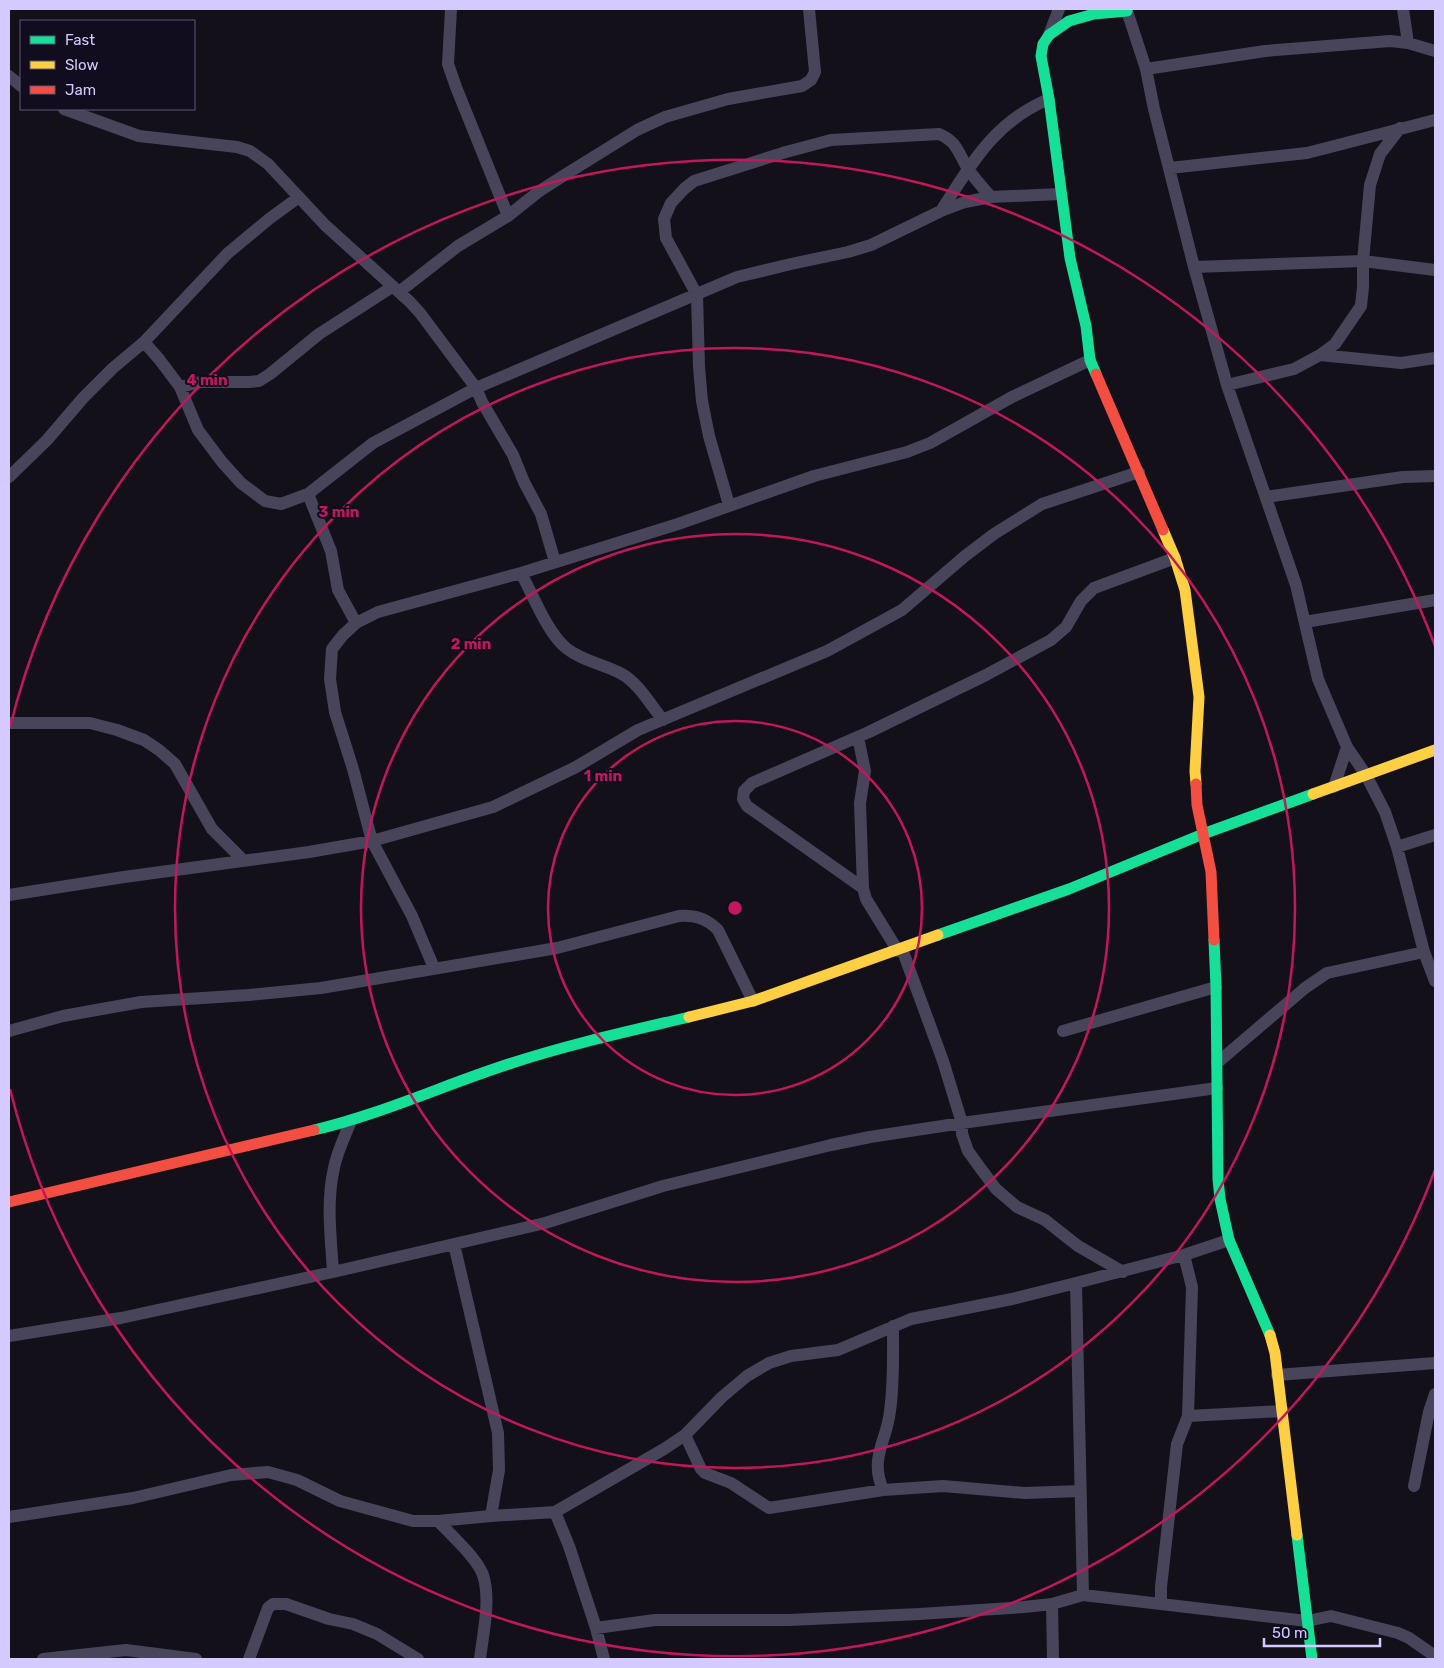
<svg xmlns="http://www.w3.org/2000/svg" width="1444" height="1668" viewBox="0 0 1444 1668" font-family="Rubik,sans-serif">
	<rect width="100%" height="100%" fill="#13101a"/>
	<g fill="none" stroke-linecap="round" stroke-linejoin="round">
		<path stroke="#48455b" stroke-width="12" d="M451,9L448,64L456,87L508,216
			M1403,9L1408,43
			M1127,11L1146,69L1154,109L1194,267L1227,385L1296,585L1318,679L1347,747L1366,775L1385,812L1397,847L1424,952L1435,981
			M1049,35L1059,9
			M1146,69L1265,51L1390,41L1408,43L1435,51
			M9,76L21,86
			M64,109L139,136L237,147L250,151L268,164L325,225L410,302L420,313L476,388L482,402L513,455L524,482L541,514L555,562
			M1170,168L1307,153L1435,120
			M941,211C972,163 994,122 1049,99
			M1194,267L1363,261L1435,270
			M399,292L458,246L508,216L538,192L563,176L637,130L665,117L728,99L802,86L811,80L815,72L809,9
			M144,342L228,253L269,219L299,197
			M1320,355L1401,363L1435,358
			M1227,385L1294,369L1320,355L1335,344L1350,322L1361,306L1363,287V261L1370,185L1380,154L1400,128
			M180,387L201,382H250L259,381L270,374L319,334L392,287
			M9,477L47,440L83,398L113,368L144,342L159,359L180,387L198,430L222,462L241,483L265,501L281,504L308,494L373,443L476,388L737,277L791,264L848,252L871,245L941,211L965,202L991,197L1060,194
			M308,494L331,551L338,590L356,623
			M1266,497L1403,477L1435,476
			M729,505L709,436L702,401L699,367L697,295L666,238L664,219L671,203L684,189L694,181L786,152L831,140L939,134C958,142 958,153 968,169C975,179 983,188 991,197
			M521,573C533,595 547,632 566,648C582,661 604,664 622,674C639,684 650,704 663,720
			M1305,622L1435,600
			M9,723H90L117,730L144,740L159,750L175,764L212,829L244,861
			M858,737L865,771L860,803L863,888L866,899L898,951
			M1334,787L1347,747
			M1397,847L1435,835
			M863,888L747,806L743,799L744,791L752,783L869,732L986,675L1051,640L1066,627L1081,601L1094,588L1175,558
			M9,895L124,877L309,852L372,841L493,807L576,767L638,730L827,651L902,610L965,556L994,534L1042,504L1139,472
			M902,949L943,1061L962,1123V1134L968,1151L981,1169L996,1189L1017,1207L1045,1220L1078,1246L1123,1272
			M434,968L412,916L372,841L353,769L335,712L330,679L332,649L343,635L356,623L378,612L521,573L678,524L814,476L907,452L930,443L1012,397L1090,360
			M9,1031L63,1016L141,1002L249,995L321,988L557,948L679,916C695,915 706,918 718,930L753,1001
			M1063,1031L1216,987
			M1217,1063L1305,988L1327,973L1424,952
			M454,1244L498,1433L499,1470L491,1516
			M1184,1255L1192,1287L1188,1416
			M333,1272C331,1238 326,1202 334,1168C337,1152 345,1136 351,1121
			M1076,1283L1083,1595
			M9,1336L121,1318L333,1272L545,1223L663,1186L831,1145L870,1137L962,1123L1217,1088
			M1277,1375L1435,1363
			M685,1435L701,1469L705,1473L731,1483L769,1508L883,1490L943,1486L1025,1493L1080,1491
			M1414,1486L1429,1412L1435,1394
			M883,1490C869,1457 887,1441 890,1411C894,1383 893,1355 893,1326
			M555,1512L569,1546L596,1628L655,1620H789L920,1614L1024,1607L1052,1604L1083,1595L1161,1604V1587L1177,1444L1188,1416L1283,1411
			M9,1517L133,1498L231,1475L268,1472L297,1480L340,1501L413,1521H438L491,1516L555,1512L664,1449L685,1435L722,1397L747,1376L769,1363L791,1356L838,1350L911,1319L1012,1299L1076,1283L1184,1255L1229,1240
			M438,1521C451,1535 477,1558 483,1575C491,1599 483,1634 480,1659
			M1052,1604L1053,1659
			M1161,1604L1307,1621L1331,1616L1398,1633L1409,1638L1435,1656
			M596,1628L604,1659
			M43,1659L126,1650L196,1659
			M249,1659L268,1608L273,1604H286L329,1619L353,1624L377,1634L418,1659"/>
		<path stroke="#16e098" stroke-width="11" d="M1096,374L1090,360L1086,326L1070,258L1049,99L1041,56L1043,44L1049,35L1069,21L1094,14L1127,11V9
			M938,935L1069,889L1203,834L1313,794
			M1214,940L1216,987L1218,1179L1220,1199L1229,1240L1270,1335
			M314,1130C382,1114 446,1084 512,1063C570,1044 630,1031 689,1017
			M1297,1535L1312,1659"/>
		<path stroke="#ffcf43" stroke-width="11" d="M1163,530L1175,558L1185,590L1199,697L1195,771L1196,784
			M1313,794L1435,750
			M689,1017L753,1001L938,935
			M1270,1335L1275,1353L1297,1535"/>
		<path stroke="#f24e42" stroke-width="11" d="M1096,374L1163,530
			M1196,784L1197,805L1211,872L1214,940
			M9,1202L314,1130"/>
	</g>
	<g fill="none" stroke="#c2185b" stroke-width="2.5">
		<circle cx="735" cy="908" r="187"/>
		<circle cx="735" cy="908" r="374"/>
		<circle cx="735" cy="908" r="560"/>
		<path d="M1435 1170A747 747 0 0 1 10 1089M10 727A747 747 0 0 1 1435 646"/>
	</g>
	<circle cx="735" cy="908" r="8" fill="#c2185b" stroke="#110c1e" stroke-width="2.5"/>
	<g font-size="15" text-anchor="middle" font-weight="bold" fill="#c2185b" stroke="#110c1e" stroke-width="4" stroke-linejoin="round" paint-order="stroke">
		<text x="207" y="385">4 min</text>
		<text x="339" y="517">3 min</text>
		<text x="471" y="649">2 min</text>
		<text x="603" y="781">1 min</text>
	</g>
	<rect width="1444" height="1668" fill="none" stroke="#d4cafe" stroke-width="20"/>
	<rect x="20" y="20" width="175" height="90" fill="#110c1e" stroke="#5f5878"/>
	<rect x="30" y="36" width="25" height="8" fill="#16e098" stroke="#5f5878"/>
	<text x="65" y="45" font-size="15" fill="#d4cafe">Fast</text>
	<rect x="30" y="61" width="25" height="8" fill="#ffcf43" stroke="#5f5878"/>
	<text x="65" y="70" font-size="15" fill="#d4cafe">Slow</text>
	<rect x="30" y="86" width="25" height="8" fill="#f24e42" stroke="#5f5878"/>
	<text x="65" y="95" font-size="15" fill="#d4cafe">Jam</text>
	<path d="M1264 1638v8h116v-8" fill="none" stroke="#d4cafe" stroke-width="2.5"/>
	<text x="1272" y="1638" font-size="15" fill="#d4cafe" stroke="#110c1e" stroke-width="4" paint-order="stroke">50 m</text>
</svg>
